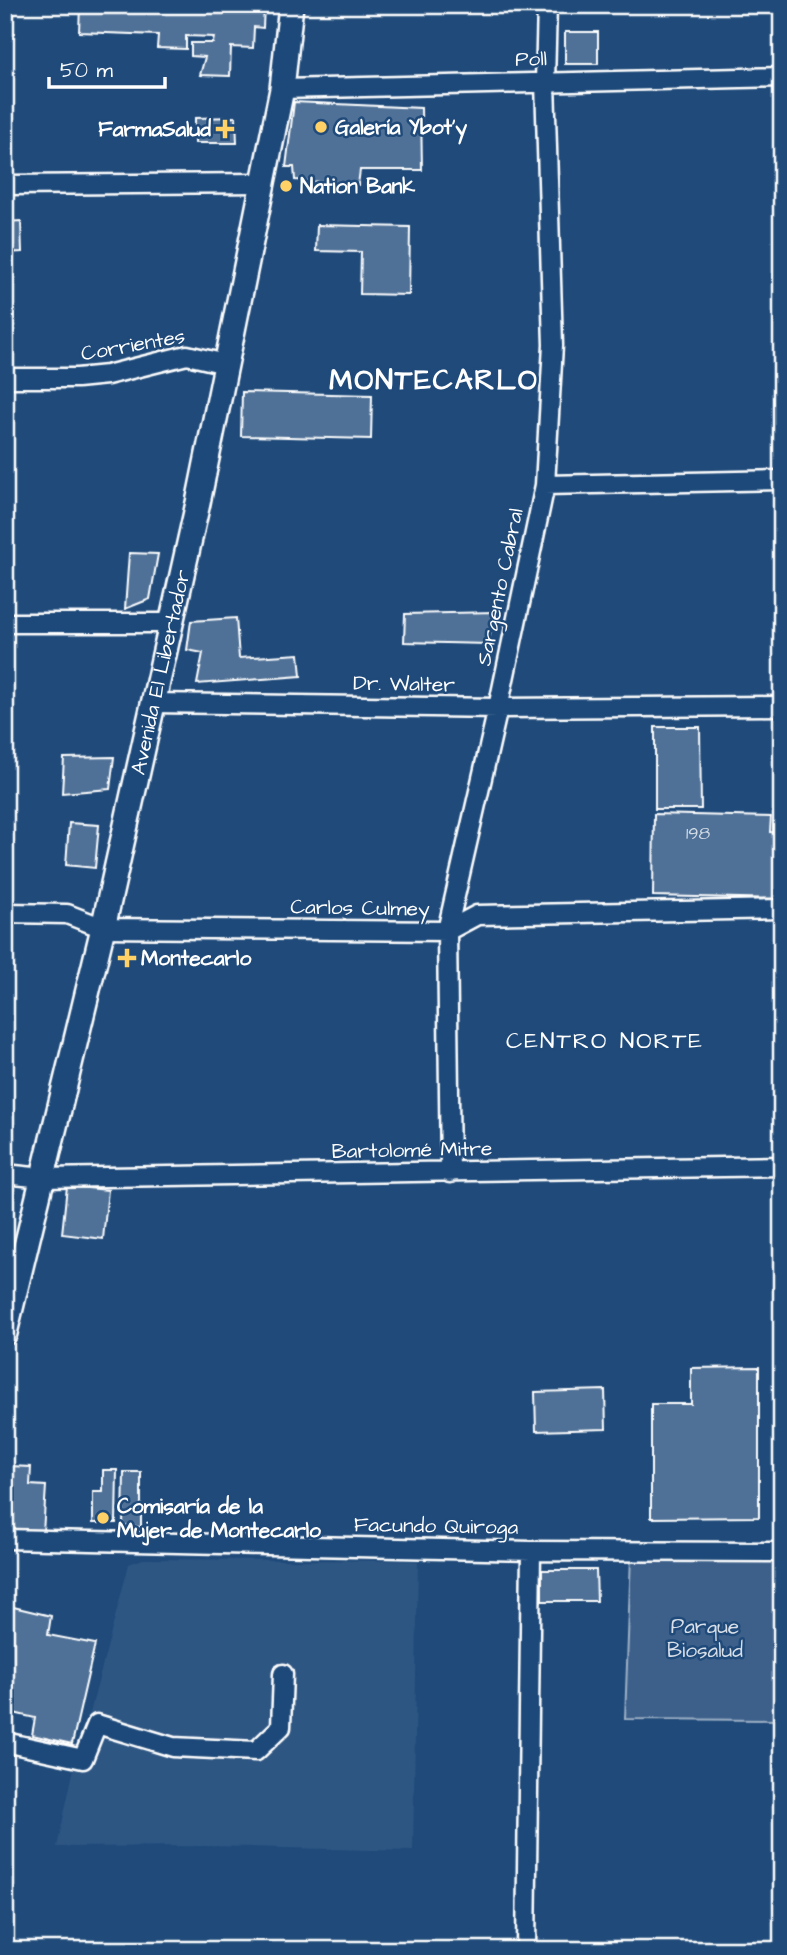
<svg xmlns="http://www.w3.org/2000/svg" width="787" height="1955" viewBox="0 0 787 1955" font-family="'Architects Daughter',sans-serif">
	<rect width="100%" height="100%" fill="#1f4a7a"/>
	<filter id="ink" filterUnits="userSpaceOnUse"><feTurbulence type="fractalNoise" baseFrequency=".0143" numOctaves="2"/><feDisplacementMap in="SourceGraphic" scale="14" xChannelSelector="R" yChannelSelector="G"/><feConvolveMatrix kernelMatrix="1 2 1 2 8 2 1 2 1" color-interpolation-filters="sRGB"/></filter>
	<g filter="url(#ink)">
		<path fill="#2e5683" d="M143,1559L418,1561L413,1851L208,1846L57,1847L74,1768L90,1713L129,1564Z"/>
		<path fill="#3c618b" stroke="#9eb0c5" stroke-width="2" d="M631,1555L782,1558V1720L625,1719Z"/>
		<path fill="#507197" stroke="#fff" stroke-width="2" d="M80,5H264L263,28L254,27L253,48L231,47L230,76L200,75L205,57L191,56V43H213L214,37L186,36V49L157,48L158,35L79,32Z
			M565,32H598V64H565Z
			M294,102L421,108L422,170H360L358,185L295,180L294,167H286Z
			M236,117L237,143H195V118Z
			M21,221L22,252L5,253V222Z
			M317,225L410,227L409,295L360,294L361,252L316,251Z
			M242,392L372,395L371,439L241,436Z
			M129,553L158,554L150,599L125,609Z
			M495,612L488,644L404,642L405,614Z
			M236,618L239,658L299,654L301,676L197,684L203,653L187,650L191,621Z
			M655,727H700L701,809H655Z
			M114,757L110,789L62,793L64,758Z
			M654,814L771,817L770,832L782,833V899L653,896Z
			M69,823L99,825L95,868L66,865Z
			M67,1186L108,1190L103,1239L62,1234Z
			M759,1367V1517L651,1518V1404H691V1368Z
			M605,1390L606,1429L536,1431L535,1392Z
			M9,1466L31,1467L30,1485L46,1486L43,1533L5,1531V1480L8,1479Z
			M103,1470H117L116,1523H93V1492H103Z
			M124,1472H141V1527L123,1526Z
			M542,1570H596L597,1601H542Z
			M5,1605L51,1616L48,1635L95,1644L72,1744L32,1735L35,1718L5,1711Z"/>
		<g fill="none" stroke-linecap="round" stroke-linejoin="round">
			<g stroke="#fff" stroke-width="23">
				<path id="minor" d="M282,89L782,77
					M5,185L262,183
					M5,378H77L107,375L187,355L226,364
					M545,485L782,480
					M5,623H172
					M152,703L498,708L782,706
					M5,913L67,914L103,928L447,931L477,915L782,909
					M450,1173L447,931L498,708L545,485L553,345L545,82L547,5
					M5,1174L43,1178L782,1166
					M5,1539L531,1551L782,1552
					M5,1742L83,1759L97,1724L173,1747L256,1751L281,1727L283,1674
					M526,1950L531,1551"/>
			</g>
			<g stroke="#fff" stroke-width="28">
				<g id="major">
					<path id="s1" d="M5,1333L103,928L198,503L282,89L291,5"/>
				</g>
			</g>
			<use href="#minor" stroke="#1f4a7a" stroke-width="18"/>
			<use href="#major" stroke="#1f4a7a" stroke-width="23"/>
		</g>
	</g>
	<g fill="#ffd166" stroke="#1f4a7a" stroke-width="2.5">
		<circle cx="321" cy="127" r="7"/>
		<path d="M221.5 118.5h7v7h7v7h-7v7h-7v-7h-7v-7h7z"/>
		<circle cx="286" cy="186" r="7"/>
		<path d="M123.5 947.5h7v7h7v7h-7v7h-7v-7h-7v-7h7z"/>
		<circle cx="103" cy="1518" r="7"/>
	</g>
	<g text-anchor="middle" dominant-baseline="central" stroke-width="5" stroke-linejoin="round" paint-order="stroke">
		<g font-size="18" fill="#d3dce5">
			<text x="698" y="833">198</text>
		</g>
		<g font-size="21" fill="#fff" stroke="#1f4a7a">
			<text transform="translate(531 59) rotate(-1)">Poll</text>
			<text transform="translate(133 345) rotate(-10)">Corrientes</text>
			<text transform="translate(500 587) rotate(-78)">Sargento Cabral</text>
			<text stroke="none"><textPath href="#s1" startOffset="679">Avenida El Libertador</textPath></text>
			<text transform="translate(404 684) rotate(1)">Dr. Walter</text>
			<text transform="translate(360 908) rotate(1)">Carlos Culmey</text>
			<text transform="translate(412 1150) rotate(-1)">Bartolomé Mitre</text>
			<text transform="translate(436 1526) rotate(1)">Facundo Quiroga</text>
		</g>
		<g font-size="21" font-weight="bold" fill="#fff" stroke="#1f4a7a" text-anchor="start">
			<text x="335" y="127">Galería Ybot'y</text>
			<text x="211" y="129" text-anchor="end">FarmaSalud</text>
			<text x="300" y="186">Nation Bank</text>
			<text x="141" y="958">Montecarlo</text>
			<text x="117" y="1506">Comisaría de la<tspan x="117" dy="24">Mujer de Montecarlo</tspan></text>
		</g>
		<g font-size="21" fill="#d8dfe8" stroke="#1f4a7a">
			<text x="705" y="1626">Parque<tspan x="705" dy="24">Biosalud</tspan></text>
		</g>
		<g font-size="23" letter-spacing="2" fill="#fff" stroke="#1f4a7a">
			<text x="605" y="1041">CENTRO NORTE</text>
		</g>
		<g font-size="28" font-weight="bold" letter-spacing="2" fill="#fff" stroke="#1f4a7a">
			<text x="434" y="380">MONTECARLO</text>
		</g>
	</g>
	<rect width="787" height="1955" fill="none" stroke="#1f4a7a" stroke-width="28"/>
	<rect x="14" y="14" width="759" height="1927" fill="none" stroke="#fff" stroke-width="2.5" filter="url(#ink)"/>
	<path d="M49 77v10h116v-10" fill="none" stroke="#ffffff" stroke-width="3.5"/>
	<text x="60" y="77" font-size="21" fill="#ffffff" stroke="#1f4a7a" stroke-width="5" paint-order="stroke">50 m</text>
</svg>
